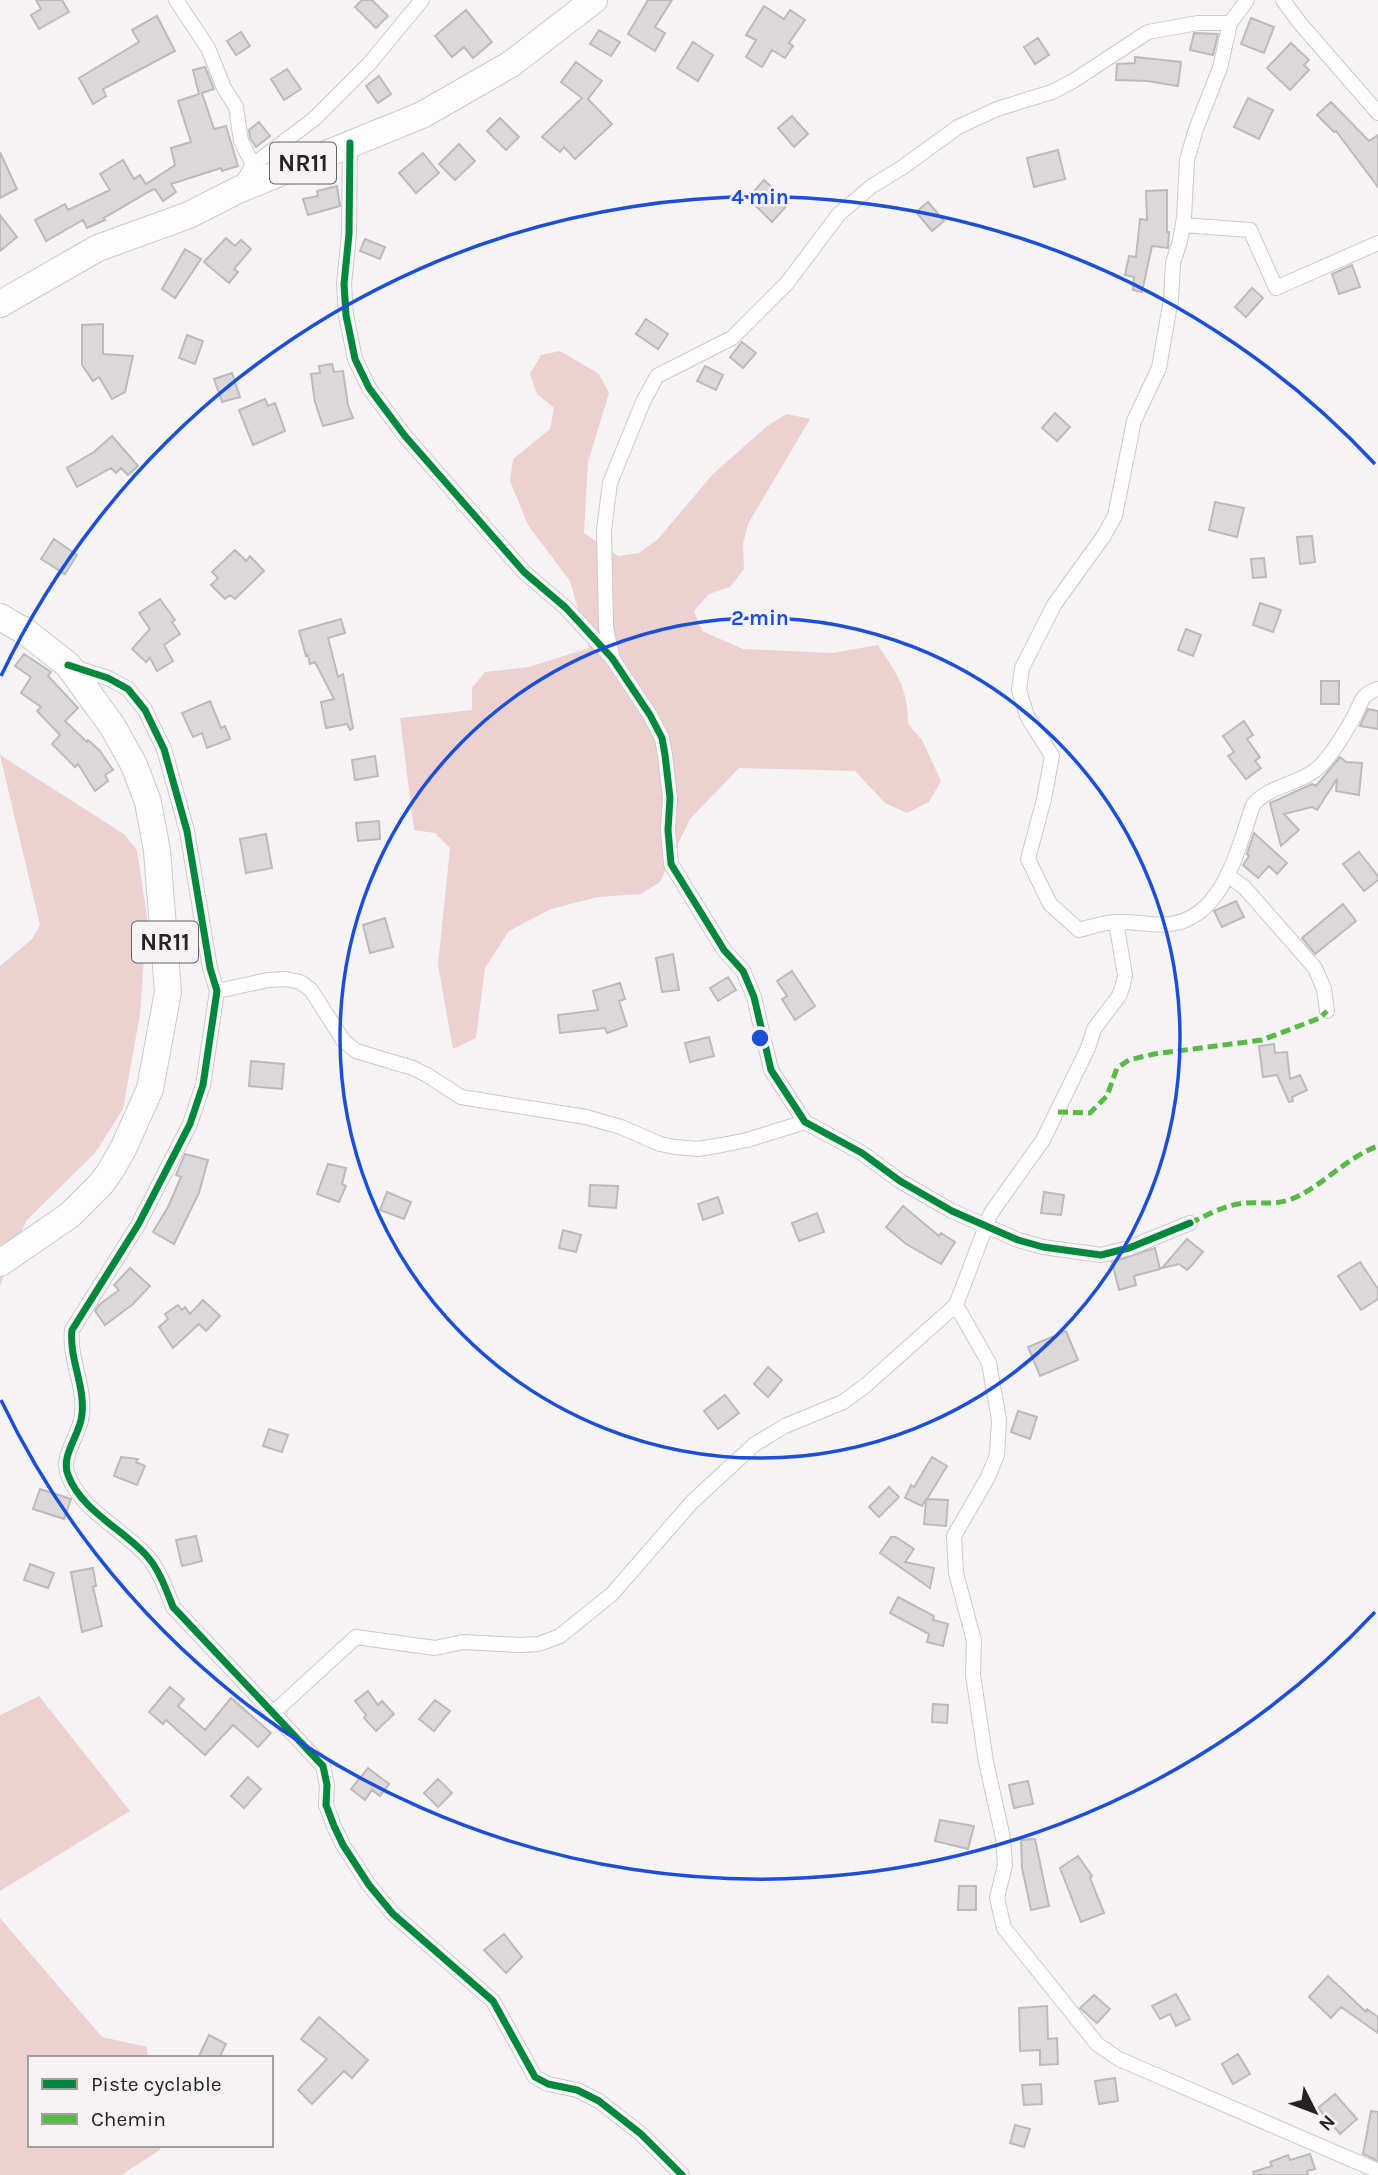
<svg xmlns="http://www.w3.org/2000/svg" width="1378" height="2175" viewBox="0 0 1378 2175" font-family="Karla,sans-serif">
	<rect width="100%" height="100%" fill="#f6f3f4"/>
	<path fill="#ecd1d0" d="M560,351L599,374L609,393L588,462L584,533L618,556L639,553L658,539L713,474L767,426L787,414L810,419L748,524L743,544L744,569L730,587L709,594L694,611L702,631L743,649L832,653L878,645C897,675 908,687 908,724L922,740L941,781L929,802L907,813L885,803L855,771L739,768L690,819L660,882L641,894L598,897L551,909L509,931L485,968L476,1038L453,1049L438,965L450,848L435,833L414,830L400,718L472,710V688L485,672L529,667L589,648L570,581L528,525L510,481L513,459L550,429L554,408L537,394L530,374L541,355Z
		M0,755L124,834L137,850L147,917L140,1014L123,1109L95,1153L26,1221L0,1286V966L32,939L40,925Z
		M39,1696L130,1811L0,1891V1715Z
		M0,1918L102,2037L147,2047L148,2058H30V2145H159L160,2150L121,2175H0Z"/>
	<path fill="#dad8d8" stroke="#bcbabb" stroke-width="2" d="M36,0H62L69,12L39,29L31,15L41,9Z
		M362,0H372L388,16L376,28L355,7Z
		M648,0H672L655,27L665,33L655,51L628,34Z
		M764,6L784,19L790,10L805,20L789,43L793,46L785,58L772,50L762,67L746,57L756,40L746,35Z
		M466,10L492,42L473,58L464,47L452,57L435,36Z
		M157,16L175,51L103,89L106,96L93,104L79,78L139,42L132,30Z
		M1251,18L1274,27L1264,53L1241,44Z
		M599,30L620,42L611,56L590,44Z
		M241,32L250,46L236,55L227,41Z
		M1194,33L1218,34L1213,55L1190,50Z
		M1038,38L1049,55L1035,64L1024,47Z
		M693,42L713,55L698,81L677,68Z
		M1291,43L1309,60L1304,65L1309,70L1290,90L1267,68Z
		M1135,57L1181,62L1178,86L1147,81L1116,80L1117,64L1135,63Z
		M576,62L602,81L588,99L612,124L575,159L564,147L560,152L542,137L582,98L561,82Z
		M205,67L214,89L202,93L214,129L226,126L238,166L222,171L221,168L171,184L176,192L163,201L155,189L150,191L104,218L105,220L87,228L83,220L46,241L35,220L65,204L68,210L110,190L100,174L123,160L134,179L140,175L146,184L175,165L171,148L191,142L178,101L199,94L193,70Z
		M287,69L301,89L284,100L271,79Z
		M379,76L391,94L378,103L366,86Z
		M1248,98L1273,110L1259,139L1234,127Z
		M1331,102L1369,141L1378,135V187L1336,131L1334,132L1317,115Z
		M792,116L808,134L794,147L778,128Z
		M500,118L519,137L506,150L487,131Z
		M259,122L270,136L256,147L250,138L249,130Z
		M459,144L475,161L455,180L439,164Z
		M1058,150L1065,179L1034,187L1027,158Z
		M0,152L17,189L0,198Z
		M423,153L439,173L416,193L399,173Z
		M764,180L789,203L772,222L748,198Z
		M337,186L340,206L308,215L303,199L318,196L317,191Z
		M1167,190V232H1169L1168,248L1152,246L1142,292L1133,290L1134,277L1125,275L1129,256L1136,257L1140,219L1147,220L1146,191Z
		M928,202L944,221L932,231L916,212Z
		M0,215L17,237L0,251Z
		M226,238L235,246L241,240L251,249L234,269L238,272L229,283L204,262Z
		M365,239L385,247L380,259L360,251Z
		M185,249L201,259L175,298L162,289Z
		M1352,265L1360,287L1339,294L1332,274Z
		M1252,288L1263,298L1246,317L1235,307Z
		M646,319L668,334L658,349L636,334Z
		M103,324V354L133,356L125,392L112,399L99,377L93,381L82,365V325Z
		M187,335L203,341L195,364L179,358Z
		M742,342L756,353L743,368L730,357Z
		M332,364L334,372L343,371L348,405L353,418L323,426L315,402L311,374L320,373L319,366Z
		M705,366L723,375L716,390L697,381Z
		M232,373L240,397L222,402L214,379Z
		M265,399L268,406L275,403L285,431L253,445L239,410Z
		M1055,413L1070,427L1057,441L1042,428Z
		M112,436L138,466L128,475L121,468L116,473L111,468L77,487L67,468L94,452Z
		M1215,502L1244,508L1237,537L1209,530Z
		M1312,536L1315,562L1300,564L1297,537Z
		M54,539L77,555L65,574L41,559Z
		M235,550L246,561L250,556L264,571L235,599L230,595L225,599L211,585L218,578L212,572Z
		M1264,558L1266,577L1253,578L1251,559Z
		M160,599L175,620L172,622L180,634L164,645L173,661L157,671L150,658L146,662L132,649L150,629L139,613Z
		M1260,603L1281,610L1273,632L1253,625Z
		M341,619L345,633L328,638L338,677L343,674L353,728L350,730L347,724L326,728L321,702L334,699L315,662L310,664L308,655L306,656L299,631Z
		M1186,629L1201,635L1193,656L1178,650Z
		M24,654L51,672L48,676L78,708L65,721L87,742L88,740L100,751L113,770L105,775L108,781L95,791L78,764L75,767L52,744L60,735L37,711L41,707L21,693L31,677L15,666Z
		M1321,681H1339V704H1321Z
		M210,701L221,728L225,726L230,739L207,748L202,733L193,737L182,713Z
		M1368,709L1378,711V729L1360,726Z
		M1244,721L1253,735L1247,739L1260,757L1255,761L1261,768L1246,779L1228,756L1234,752L1223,736Z
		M375,756L378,776L355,780L352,760Z
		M1340,757L1346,762L1362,763L1359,795L1336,791L1337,779L1317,810L1312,807L1284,814L1299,830L1281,846L1270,803L1312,784L1316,786Z
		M379,821L380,839L358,841L356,823Z
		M1254,833L1287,863L1277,874L1269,866L1258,878L1243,865L1249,856L1247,854Z
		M266,834L272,868L246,873L240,839Z
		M1359,852L1378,876V880L1364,891L1343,864Z
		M1236,901L1244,917L1222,927L1214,911Z
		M1343,904L1356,921L1315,954L1302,938Z
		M385,918L393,947L370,953L363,925Z
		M673,954L679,990L662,992L656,958Z
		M792,971L815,1006L795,1020L782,999L787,996L777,981Z
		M728,977L736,990L718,1001L710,988Z
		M620,983L625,999L619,1001L627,1026L607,1033L605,1028L560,1033L558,1015L598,1010L593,991Z
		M709,1037L714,1056L690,1062L685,1043Z
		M1274,1044L1275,1053L1287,1052L1290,1079L1300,1075L1307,1090L1292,1097L1293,1101L1289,1102L1277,1075L1263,1077L1259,1046Z
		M251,1061L284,1064L282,1089L249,1086Z
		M185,1154L208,1160L199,1193L174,1244L153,1232L168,1207L181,1177L176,1175Z
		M328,1164L346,1168L342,1184L346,1186L339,1202L317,1194Z
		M590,1185L618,1186L616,1208L589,1206Z
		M387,1192L411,1202L404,1219L380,1210Z
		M1044,1192L1064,1195L1061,1215L1041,1213Z
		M718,1197L723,1213L703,1220L698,1204Z
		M903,1206L939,1236L941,1233L955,1242L941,1264L906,1244L886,1227Z
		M817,1213L824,1232L799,1241L792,1223Z
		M563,1230L581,1235L576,1252L559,1248Z
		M1187,1239L1203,1252L1192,1265L1187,1270L1179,1264L1162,1268Z
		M1155,1248L1160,1269L1134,1276L1136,1285L1119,1290L1112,1262Z
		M1360,1262L1378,1289V1299L1361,1310L1338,1276Z
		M130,1268L150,1286L133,1304L105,1325L95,1311L99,1305L119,1290L114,1285Z
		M203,1300L220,1316L206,1331L199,1324L173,1348L159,1327L168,1319L165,1314L178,1305L182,1310L185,1307L190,1314Z
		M1066,1331L1078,1360L1040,1376L1028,1347Z
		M768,1367L782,1380L768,1397L754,1384Z
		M725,1395L739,1413L718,1429L704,1411Z
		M1018,1411L1037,1417L1030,1439L1011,1432Z
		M269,1429L288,1435L282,1452L263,1446Z
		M121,1457L138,1459L136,1462L145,1466L137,1485L114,1476Z
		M932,1457L947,1466L927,1499L948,1500L946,1526L924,1524L926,1499L922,1506L905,1498L911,1485L914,1487Z
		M889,1487L899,1497L879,1517L869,1507Z
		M40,1489L71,1499L64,1519L33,1509Z
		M196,1536L202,1561L182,1566L176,1540Z
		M891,1537H896L914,1549L905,1562L934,1568L930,1588L880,1553Z
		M30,1564L54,1573L48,1588L24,1580Z
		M93,1568L96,1586L93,1587L102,1626L82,1632L71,1572Z
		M898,1597L934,1616L933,1620L948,1624L943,1646L927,1642L929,1634L890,1613Z
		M170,1687L184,1699L178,1706L205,1730L231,1698L271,1733L258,1747L233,1725L205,1755L166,1720L163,1724L149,1712Z
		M368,1691L378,1705L382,1701L394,1714L376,1731L364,1718L366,1715L355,1701Z
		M435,1700L450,1711L434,1731L419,1719Z
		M933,1704L948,1705L947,1723L932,1722Z
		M368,1768L389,1784L380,1796L372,1790L365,1800L351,1789Z
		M248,1777L261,1789L244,1808L231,1796Z
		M438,1779L452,1793L438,1807L424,1793Z
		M1028,1781L1033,1804L1014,1808L1009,1785Z
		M940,1820L974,1826L968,1849L935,1841Z
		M1035,1839L1049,1906L1031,1910L1022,1868L1021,1840Z
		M1078,1856L1092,1876L1090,1878L1104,1913L1081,1922L1060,1868Z
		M959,1886H976V1910H958Z
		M504,1934L522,1957L506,1973L484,1950Z
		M1328,1976L1366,2012L1367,2009L1378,2017V2033L1341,2007L1331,2018L1309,1997Z
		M1176,1994L1190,2019L1176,2026L1170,2014L1160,2019L1152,2006Z
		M1094,1995L1110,2009L1097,2023L1080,2008Z
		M1047,2006L1048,2039L1057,2038L1058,2064L1040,2065V2050L1020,2051L1019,2008Z
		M319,2017L368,2060L352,2078L344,2071L312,2104L298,2090L327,2059L301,2039Z
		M209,2035L226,2044L219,2058H198Z
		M1238,2054L1250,2074L1233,2084L1222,2064Z
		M1115,2078L1118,2101L1099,2104L1095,2081Z
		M1041,2084L1042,2104L1024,2105L1022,2085Z
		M1335,2094L1357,2119L1340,2134L1318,2108Z
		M1371,2111L1378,2112V2161L1363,2154Z
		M1015,2125L1030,2129L1024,2147L1010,2143Z
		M1310,2154L1315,2169L1307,2171L1308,2175H1254L1253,2172L1272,2166L1270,2162L1288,2155L1290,2160Z"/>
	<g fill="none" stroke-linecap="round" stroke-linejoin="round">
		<g stroke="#ccc9ca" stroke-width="16">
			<path id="street" d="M176,0L208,48L224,88L236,107L241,141L253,165
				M1247,0L1230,23L1220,68L1196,129L1187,160L1184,217L1180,241L1173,263L1171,299L1159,368L1134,421L1115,516L1103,537L1054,605L1022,668L1019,690L1027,716L1052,756L1044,799L1028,859L1050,904L1079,930C1091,927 1104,922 1116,922C1134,921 1153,926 1171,924C1224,916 1238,848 1253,805C1271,783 1304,785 1323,763C1334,751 1343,736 1351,722C1356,714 1359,704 1364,697C1368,693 1372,690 1378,689
				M1283,0L1299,22L1378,113
				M350,143L349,234L344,284L346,315L355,359L369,388L405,436L524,572L566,608L612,658L650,715L662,738L665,755L670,798L668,830L671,864L724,950L743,971L754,997L771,1070L805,1122L862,1153L900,1181L952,1211L1018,1240L1043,1247L1101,1255L1129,1248L1190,1223
				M239,188L253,165L314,119L369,64L422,0
				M1183,225L1250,230L1276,288L1378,243
				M612,656L606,628L604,530L610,483L643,402L657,376L732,338L787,283L839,214L872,186L903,167L958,127L997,109L1052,92L1073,81L1148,32L1198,23H1230
				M73,667L108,678L128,689L145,710L164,749L187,831L210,968L217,991L203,1085L190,1124L138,1225L72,1330C69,1359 85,1385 82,1414C81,1434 60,1455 68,1475C81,1510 122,1529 146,1555C159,1569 166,1589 173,1607L323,1766L327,1785L326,1805L334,1826L343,1845L369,1885L393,1914L493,2001L535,2077L548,2084L577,2090L599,2101L641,2134L682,2175
				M1227,875L1244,887L1315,968L1324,989L1327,1011
				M1116,922L1125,975L1123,985L1119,996L1094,1029L1088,1048L1043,1140L991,1213L956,1305L989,1363L999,1420L997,1455L988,1477L954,1536L956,1573L974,1641L973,1675L986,1762L1003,1838L1005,1865L997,1898L1004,1928L1097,2044L1119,2059L1378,2171
				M217,991L268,980L286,979L300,982L311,990L343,1040L356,1051L413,1068L427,1075L461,1097L586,1117L621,1127L660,1144L675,1147L698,1149L722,1145L747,1140L805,1122
				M272,1714L356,1637L435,1648L463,1642L520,1645L539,1644L560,1636L612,1594L692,1502L755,1444L785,1426L843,1402L865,1386L956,1305"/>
		</g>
		<g stroke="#ccc9ca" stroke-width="28">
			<path id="highway" d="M0,304L98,248L189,215L238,190L422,115L511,64L594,0
				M0,617L26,632L68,665L113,727L134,765L148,802L157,851L168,992L150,1089L123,1149L111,1170L101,1184L70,1215L0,1263"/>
		</g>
		<use href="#street" stroke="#fefdfd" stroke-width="14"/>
		<use href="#highway" stroke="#fefdfd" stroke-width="26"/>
		<path stroke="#58b947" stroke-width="5" stroke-dasharray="10 5" stroke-linecap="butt" d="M1058,1112L1090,1113L1107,1096L1117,1068L1129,1060L1154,1054L1262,1040L1320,1018L1327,1011
			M1190,1223C1208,1215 1226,1204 1246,1203C1262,1202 1274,1205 1289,1200C1320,1189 1345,1158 1378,1146"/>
		<g stroke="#f7f2f4" stroke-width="11">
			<path id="cycleway" d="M350,143L349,234L344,284L346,315L355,359L369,388L405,436L524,572L566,608L612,658L650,715L662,738L665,755L670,798L668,830L671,864L724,950L743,971L754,997L771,1070L805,1122L862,1153L900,1181L952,1211L1018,1240L1043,1247L1101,1255L1129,1248L1190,1223
				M68,665L108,678L128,689L145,710L164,749L187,831L210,968L217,991L203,1085L190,1124L138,1225L72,1330C69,1359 85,1385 82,1414C81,1434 60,1455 68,1475C81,1510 122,1529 146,1555C159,1569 166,1589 173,1607L323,1766L327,1785L326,1805L334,1826L343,1845L369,1885L393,1914L493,2001L535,2077L548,2084L577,2090L599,2101L641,2134L682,2175"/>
		</g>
		<use href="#cycleway" stroke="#00873e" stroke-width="7"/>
	</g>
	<g fill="none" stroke="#1d4ed8" stroke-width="3.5">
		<circle cx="760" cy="1038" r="420"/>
		<path d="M1375 1612A841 841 0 0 1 1 1400M1 676A841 841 0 0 1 1375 464"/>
	</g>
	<g text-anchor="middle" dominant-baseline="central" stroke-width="5" stroke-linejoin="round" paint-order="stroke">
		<g fill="#f7f2f4" stroke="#646162" stroke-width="2">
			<rect x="270" y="142.5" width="66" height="41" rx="5"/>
			<rect x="132" y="921.5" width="66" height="41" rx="5"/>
		</g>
		<g font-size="24" font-weight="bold" fill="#252324">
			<text x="303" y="163">NR11</text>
			<text x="165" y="942">NR11</text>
		</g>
	</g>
	<circle cx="760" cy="1038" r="10" fill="#1d4ed8" stroke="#f7f2f4" stroke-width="3.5"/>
	<g font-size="21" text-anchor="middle" font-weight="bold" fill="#1d4ed8" stroke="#f7f2f4" stroke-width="5" stroke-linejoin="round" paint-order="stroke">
		<text x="760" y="204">4 min</text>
		<text x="760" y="625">2 min</text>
	</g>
	<rect x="28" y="2056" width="245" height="91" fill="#f7f2f4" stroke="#a39fa1" stroke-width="2"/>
	<rect x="42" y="2079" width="35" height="10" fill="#00873e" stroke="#a39fa1" stroke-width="2"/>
	<text x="91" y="2091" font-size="21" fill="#252324">Piste cyclable</text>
	<rect x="42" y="2114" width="35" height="10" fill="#58b947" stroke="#a39fa1" stroke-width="2"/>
	<text x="91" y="2126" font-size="21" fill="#252324">Chemin</text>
	<g transform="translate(1315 2112) rotate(132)" stroke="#f7f2f4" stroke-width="5" paint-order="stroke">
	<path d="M0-5L12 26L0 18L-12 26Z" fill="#252324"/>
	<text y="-10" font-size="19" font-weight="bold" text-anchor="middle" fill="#252324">N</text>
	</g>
</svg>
